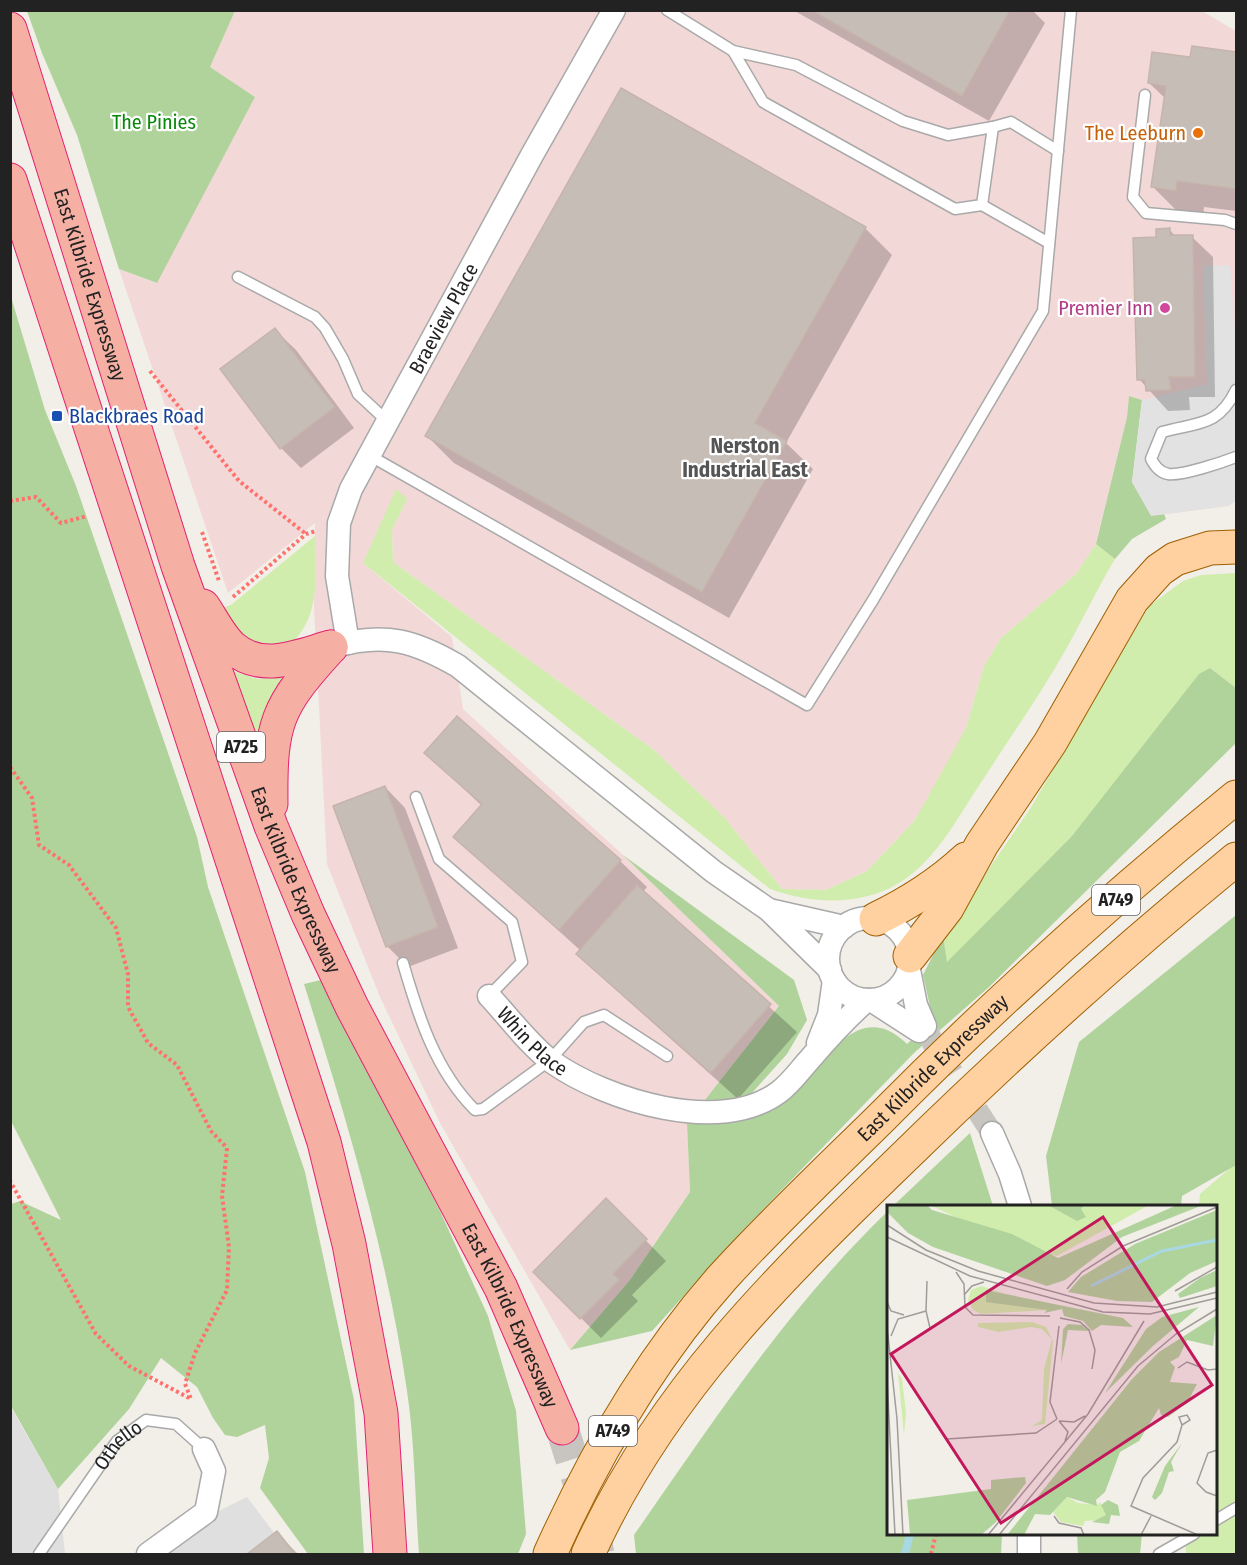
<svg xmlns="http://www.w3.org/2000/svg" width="1247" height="1565" viewBox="0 0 1247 1565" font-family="'Fira Sans Condensed',sans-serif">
	<rect width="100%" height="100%" fill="#f2eee8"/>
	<path fill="#e0dfdf" d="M10,1406L58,1489L65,1554H11Z
		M247,1497L290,1554H156L207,1517Z"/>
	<path fill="#f3d8d8" d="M1200,10L1236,31V501L1228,506L1151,516L1142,400L1129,396L1127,417L1095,547L1076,574L1001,638L984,666L966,728L944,774L915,820L867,871L826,890L782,889L724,817L654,750L393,562L392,530L407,499L363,563L452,637L463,709L623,855L779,1006L687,1122L690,1192L630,1280L570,1350L440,1123L380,997L327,864L314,608L315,523L228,593L119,269L156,283L255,97L210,67L235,11Z"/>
	<path fill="#d1edad" d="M396,489L407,499L392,530L393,562L654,750L724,817L782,889L826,890L867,871L915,820L966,728L984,666L1001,638L1076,574L1096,544L1115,559C1097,589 1082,621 1065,651C1040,695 1011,736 984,778C958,816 934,867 890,888C852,906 809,903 770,889L363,563Z
		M315,536C314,580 323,614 288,647L251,649L218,609L231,605Z
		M1236,573V688L1210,668L1072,836L947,963L943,935L1030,809L1149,606L1183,581L1201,575Z
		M229,670L258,679L290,675L259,751Z
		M1236,1163V1554H1186V1534H1216V1206H1199L1200,1194Z"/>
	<path fill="#b0d39c" d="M27,11H235L210,67L255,97L157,283L119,269L77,135L42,53Z
		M11,297L45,410L76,486L197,837L208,887L305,1172L354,1400L364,1554H308L260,1488L269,1458L265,1425L237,1437L225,1435L213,1418L197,1387L161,1358L129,1409L58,1489L11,1406V1204L20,1201L61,1220L11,1121Z
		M1129,396L1142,400L1132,482L1151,515L1164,514L1166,519L1132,539L1115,559L1096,544L1127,417Z
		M1210,668L1236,688V743L989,987L914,1053L874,1094L749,1224L652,1331L570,1350L630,1280L690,1192L687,1123C708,1120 752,1117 769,1111C811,1095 841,1004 893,1033C898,1036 903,1040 907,1044L933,1020L923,975L943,935L947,962L1072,836L1199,674Z
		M623,855L794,980L807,1020L787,1054L751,1094L700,1106L779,1006Z
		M1236,915V1165L1182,1196L1181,1206H1052L1046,1156L1079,1042Z
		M321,980L439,1209L488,1316L516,1411L526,1534L518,1554H419C415,1500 415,1444 407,1391C387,1252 346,1118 304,984Z
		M970,1133L993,1206H893Z
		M888,1211V1534H1002L1001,1554H636L634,1535C713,1422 789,1306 888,1211Z
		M1077,1534H1142L1140,1554H1078Z"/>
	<path fill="#e2e2e2" d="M1230,265L1236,343V501L1228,506L1151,516L1132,482L1142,400L1207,384L1203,266Z"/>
	<path fill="#0003" d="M793,10H1032L1045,23L989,121Z
		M1193,48L1236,54V211L1204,207L1203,217L1180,214L1153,187L1166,99L1149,83L1192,59Z
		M865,228L892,255L786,443L813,469L729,618L454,463L427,436Z
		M1170,230L1176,237H1192L1213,257L1215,397H1189L1190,410L1168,411L1139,379L1157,239Z
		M275,330L296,350L354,428L301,468L281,448Z
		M426,753L620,861L647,887L643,892L797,1032L738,1099L605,980L578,953L581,951L455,837L482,806Z
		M385,787L405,808L458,948L408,967L387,946Z
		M606,1200L666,1261L632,1295L638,1301L601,1338L535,1272Z
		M277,1533L298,1554H249Z"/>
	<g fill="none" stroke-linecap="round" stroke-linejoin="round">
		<path stroke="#a8d8e1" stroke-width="8" d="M905,1554L910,1534"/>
	</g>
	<path fill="#c7bdb7" stroke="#c5b4aa" stroke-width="1.5" d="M811,10H1010L962,96Z
		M1192,46L1236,52V189L1177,181L1176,191L1151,187L1166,86L1148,83L1152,52L1190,57Z
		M621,88L866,227L755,423L787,441L702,592L425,436Z
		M1170,228V235H1193L1195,377H1169L1171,390L1146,391L1145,380H1137L1133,238L1156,237V229Z
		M275,328L335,407L280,449L220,369Z
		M457,716L621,860L559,930L453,837L482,804L424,753Z
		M385,786L438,927L386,947L333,806Z
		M637,885L771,1004L711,1073L576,954Z
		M606,1198L647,1239L613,1274L619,1280L580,1319L533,1272Z
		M277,1531L295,1554H247Z"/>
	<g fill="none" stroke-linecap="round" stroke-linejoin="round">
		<path stroke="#c8c5c0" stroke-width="22" stroke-dasharray="22 11" stroke-linecap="butt" d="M925,1026L933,1043L992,1133"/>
		<path stroke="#c8c5c0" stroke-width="33" stroke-dasharray="33 16" stroke-linecap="butt" d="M562,1428L591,1520L598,1554"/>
		<g stroke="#a9a9a9" stroke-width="13">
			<g id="service">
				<path d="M667,10L733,51L796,65L903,121L948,135L993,127L982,205L955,209L763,102L733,51"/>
				<path d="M1145,95L1133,197L1146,213L1225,220L1236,224"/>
				<path d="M993,127L1011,122L1058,151"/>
				<path d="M982,205L1049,243"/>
				<path d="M238,277L315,317L325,328L343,359L358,394L386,420"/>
				<path d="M1236,390C1218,427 1198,422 1162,432L1151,459C1155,466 1159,472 1168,474C1182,476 1223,462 1236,457"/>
				<path d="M367,454L807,705L873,600L1043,311L1071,10"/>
				<path d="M416,797L439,859L512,922L522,962L489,996"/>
				<path d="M403,963C418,1015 435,1070 475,1110L483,1109L550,1060L584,1022L604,1015L667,1056"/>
				<path d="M1216,1520L1236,1508"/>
				<path id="s1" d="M39,1554L117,1441L146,1420L176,1424L204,1449"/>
				<path d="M1159,1554L1194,1534"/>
			</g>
		</g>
		<g stroke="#a9a9a9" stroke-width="25">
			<g id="minor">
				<path id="s2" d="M348,643L337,576L339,523L351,489L532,155L614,10"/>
				<path d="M335,646C385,632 415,641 458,666L714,872L769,910L830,970"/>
				<path d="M769,910L844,927"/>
				<circle cx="869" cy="959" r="41"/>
				<path d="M909,970L916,1005L925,1026"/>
				<path id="s3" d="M489,996C508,1016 530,1046 552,1062C606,1100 720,1136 779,1092C791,1083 800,1070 810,1059C828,1038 846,1018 867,1000"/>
				<path d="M871,1000L919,1031"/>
				<path d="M818,1043L829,1015L834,980"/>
				<path d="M992,1133L1010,1174L1020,1206"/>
				<path d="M148,1554L206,1512L214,1471L204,1449"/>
				<path d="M1029,1554V1534"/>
			</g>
		</g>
		<g stroke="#9f6000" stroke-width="35">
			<g id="primary">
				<path d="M876,919C909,903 939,884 966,859"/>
				<path d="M910,956L947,908L982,844L1050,743L1132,600L1159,570L1175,559L1210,548L1236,547"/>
				<path id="s4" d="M550,1554C594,1456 650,1359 722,1278C772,1223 826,1172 879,1120C992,1006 1112,898 1236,797"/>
				<path d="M588,1554C661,1393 775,1282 900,1161C1008,1055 1120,954 1236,859"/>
			</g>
		</g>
		<g stroke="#e32372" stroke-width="35">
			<g id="trunk">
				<path id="s5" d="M10,29L178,566L271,826L308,914L352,1007L501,1288L562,1428"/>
				<path d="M10,180L324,1142L349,1244L381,1413L390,1554"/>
				<path d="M203,606C212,619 221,638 233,648C262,673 298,656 331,647"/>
				<path d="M271,804C270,723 276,707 331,647"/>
			</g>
		</g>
		<path stroke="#ff716c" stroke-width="4" stroke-dasharray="3 3" stroke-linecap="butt" d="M150,371L239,481L306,534
			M10,501L36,497L61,523L87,516
			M202,532L219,581
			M233,597L306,534L316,531
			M10,767L32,798L39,845L69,865L116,928L128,974V1007L148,1043L177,1065L211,1131L227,1148L222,1196L229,1247L227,1290L195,1353L185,1384L191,1399L129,1366L96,1334L10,1181
			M931,1554L936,1534"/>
		<use href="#service" stroke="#fff" stroke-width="10"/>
		<use href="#minor" stroke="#fff" stroke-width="22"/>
		<use href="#primary" stroke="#ffd0a0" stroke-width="33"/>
		<use href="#trunk" stroke="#f5afa3" stroke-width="33"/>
	</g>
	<circle fill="#e8710a" stroke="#fff" stroke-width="2" cx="1198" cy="133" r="6"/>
	<circle fill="#d1479c" stroke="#fff" stroke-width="2" cx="1165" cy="308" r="6"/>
	<rect fill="#1a4fb4" stroke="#fff" stroke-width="2" x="51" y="410" width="12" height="12" rx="3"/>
	<g text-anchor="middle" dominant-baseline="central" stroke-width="4.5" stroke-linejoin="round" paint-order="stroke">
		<g fill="#fff" stroke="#646464" stroke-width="1.5">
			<rect x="217" y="732" width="48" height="30" rx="4.5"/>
			<rect x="1092" y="885" width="48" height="30" rx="4.5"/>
			<rect x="589" y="1416" width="48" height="30" rx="4.5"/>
		</g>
		<g font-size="18" font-weight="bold" fill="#222">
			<text x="241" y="747">A725</text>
			<text x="1116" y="900">A749</text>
			<text x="613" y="1431">A749</text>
		</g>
		<g font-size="20" fill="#078809" stroke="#fff">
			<text x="154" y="122">The Pinies</text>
		</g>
		<g font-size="20" fill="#c56008" stroke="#fff" text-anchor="end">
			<text x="1186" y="133">The Leeburn</text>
		</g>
		<g font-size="20" fill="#222" stroke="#fff">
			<text stroke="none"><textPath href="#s5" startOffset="268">East Kilbride Expressway</textPath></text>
			<text stroke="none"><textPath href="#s2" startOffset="351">Braeview Place</textPath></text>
			<text stroke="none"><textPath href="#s5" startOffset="898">East Kilbride Expressway</textPath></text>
			<text stroke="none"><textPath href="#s3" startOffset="63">Whin Place</textPath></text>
			<text stroke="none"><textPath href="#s4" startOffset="624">East Kilbride Expressway</textPath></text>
			<text stroke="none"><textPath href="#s5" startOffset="1384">East Kilbride Expressway</textPath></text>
			<text stroke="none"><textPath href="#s1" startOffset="135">Othello</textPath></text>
		</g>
		<g font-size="20" fill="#b23c85" stroke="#fff" text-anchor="end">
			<text x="1153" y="308">Premier Inn</text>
		</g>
		<g font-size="20" fill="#164399" stroke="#fff" text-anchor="start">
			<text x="69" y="416">Blackbraes Road</text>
		</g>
		<g font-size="21" font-weight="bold" fill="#555" stroke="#fff">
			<text x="745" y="446">Nerston<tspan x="745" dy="24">Industrial East</tspan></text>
		</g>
	</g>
	<g transform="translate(887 1205)">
		<rect width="330" height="330" fill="#f2eee8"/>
		<path d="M43,0H262L170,51L119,36ZM94,81L119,89L103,85L132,100L161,105L94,109L86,105L81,95L84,85ZM145,117L159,122L166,136L158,219L145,221L155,215L157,164L165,134L155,124L144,122L112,127L91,122V118ZM11,168L15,174L19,208L17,230ZM180,292L191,298L210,300L213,297L219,310L214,315L198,316L196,321L174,317L166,307Z" fill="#d1edad"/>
		<path d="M0,0H40L45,5L125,29L171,53L290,0H316L235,32L178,75L160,81L46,42L21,28L0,7ZM161,0H197L194,4L199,12L190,16ZM330,5V56L303,68L265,97L230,96L181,87L194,72L248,39ZM330,65V81L293,93L291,89L313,73ZM99,85L236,113L246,122L214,120L205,126L196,116L177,111L175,104L157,108L160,105L99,97ZM312,102L266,141L218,188L259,124L275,112ZM330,110L326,141L300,135L292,152L283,157L288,162L283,177L310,179L300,198L281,212L274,210L272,203L252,236L233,247L218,287L209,295L210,301L180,292L163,310L148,309L137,330H120L245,174L272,147ZM181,119L195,120L202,126L181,125L174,159L176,124ZM295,238L284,257L287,266L282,267L275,288L268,295L265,292L278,261ZM138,272L139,278L109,317L94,330L23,329L20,295L104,284V275ZM221,295L231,300L233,311L224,310L222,319L205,317L219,310L214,300Z" fill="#b0d39c"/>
		<path fill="none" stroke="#a8d8e1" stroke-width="3" d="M204,81L275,46L330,35"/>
		<path fill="none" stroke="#9f9c99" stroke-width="1.5" d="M0,20L39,45L91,66L207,98L270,102L330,87M0,32L83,71L216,107L263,109L330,93M69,67L77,79L78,102L86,110L163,111M40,76L39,106L43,123M180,84L195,67L236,41L330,2M288,86L330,62M77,90L85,81L97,77M0,97L4,106L17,110M173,113L193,117L202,125L208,145L205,164M0,122L10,214L16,330M4,131L11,114L39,106M291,163L300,157L321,165L330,164M0,175L8,330M170,214L163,197L172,121M172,216L181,227L178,236M172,216L187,217L198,211M295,220L303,215L300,210L292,212L295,220L290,237L256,273L244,301L311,330M60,234L149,228L170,214M330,245L321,248L310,278L319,287L330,291M167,311L172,318L194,323L197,330M101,330L201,209L257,116M112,330L251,161L289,129L330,104M254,330L264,311"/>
		<path fill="#c2185b" fill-opacity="0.15" stroke="#c2185b" stroke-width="3" d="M216,12L325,180L114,318L4,149Z"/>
		<rect width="330" height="330" fill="none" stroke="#222" stroke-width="3"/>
	</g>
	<rect width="1247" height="1565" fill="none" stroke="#222222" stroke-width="24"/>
</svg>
